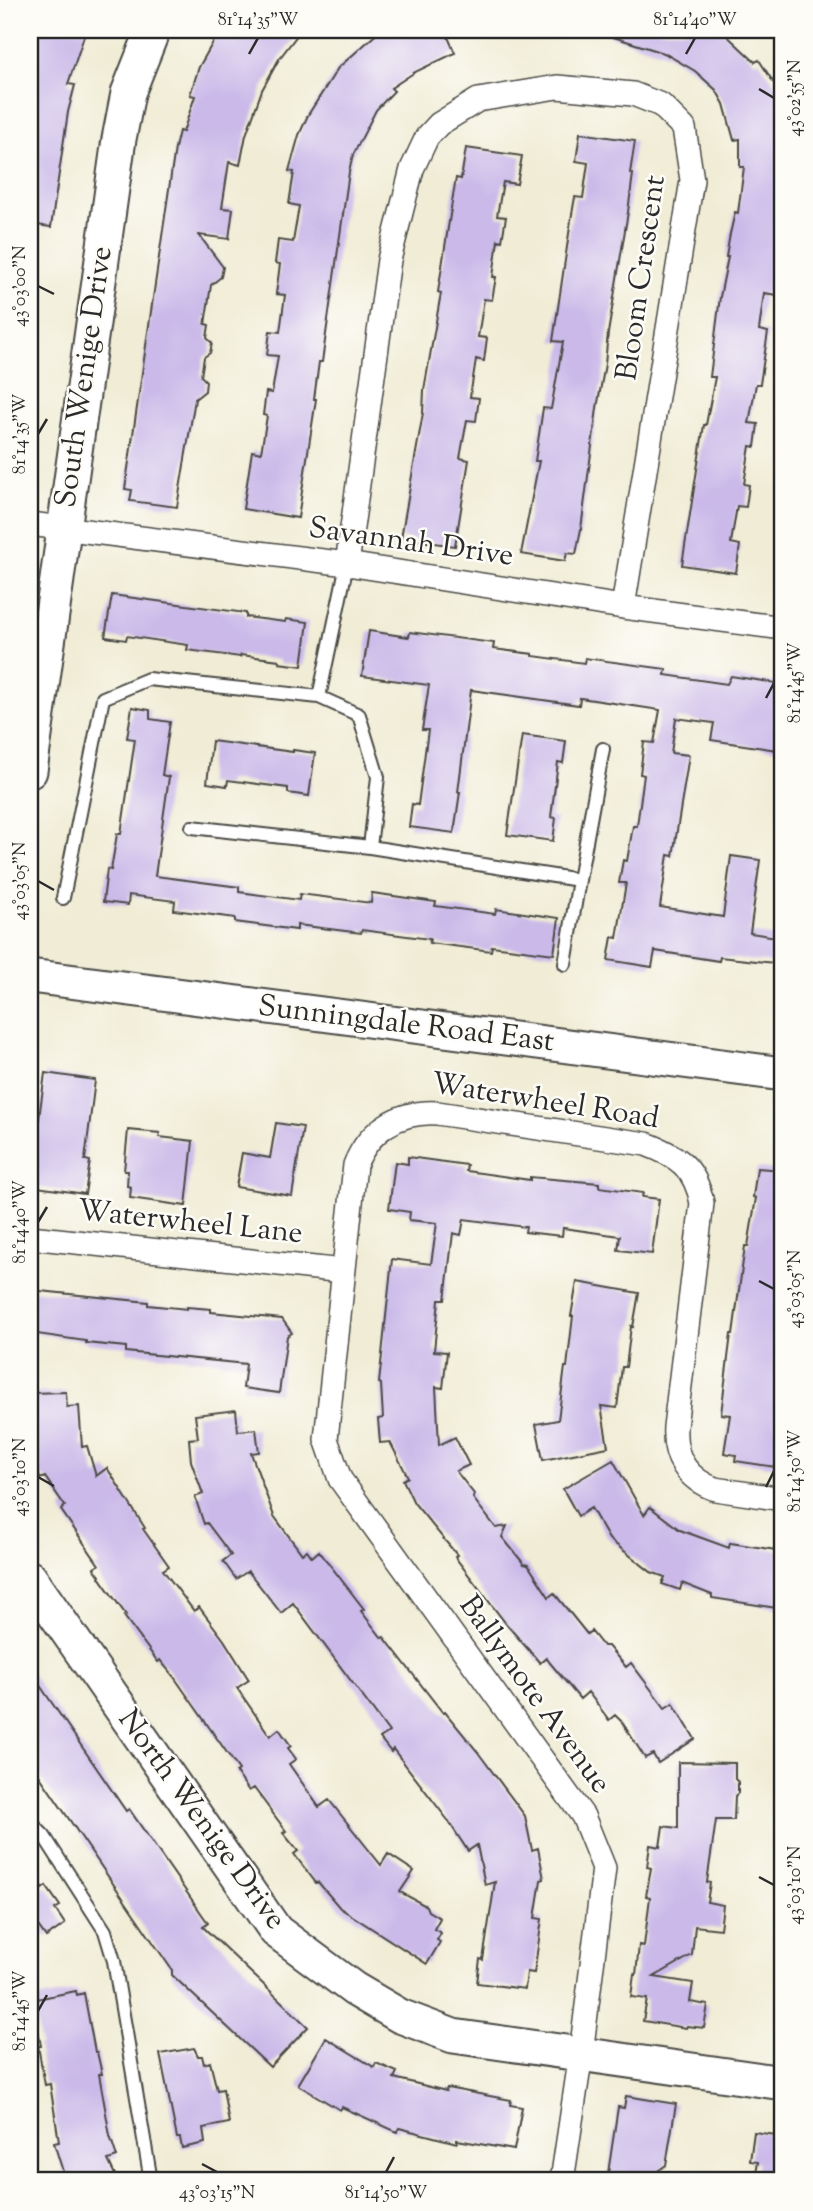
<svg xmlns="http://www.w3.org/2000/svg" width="813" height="2211" viewBox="0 0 813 2211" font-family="'Sorts Mill Goudy',serif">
	<rect width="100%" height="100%" fill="#fdfcf7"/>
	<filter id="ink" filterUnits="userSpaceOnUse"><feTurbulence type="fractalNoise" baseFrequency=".0143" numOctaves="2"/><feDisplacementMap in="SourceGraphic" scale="14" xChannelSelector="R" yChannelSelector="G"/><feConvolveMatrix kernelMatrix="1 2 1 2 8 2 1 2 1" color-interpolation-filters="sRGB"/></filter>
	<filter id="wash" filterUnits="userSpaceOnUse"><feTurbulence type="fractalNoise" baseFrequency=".00686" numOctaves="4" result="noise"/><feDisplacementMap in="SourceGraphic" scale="28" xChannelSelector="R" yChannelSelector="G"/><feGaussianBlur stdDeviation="1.57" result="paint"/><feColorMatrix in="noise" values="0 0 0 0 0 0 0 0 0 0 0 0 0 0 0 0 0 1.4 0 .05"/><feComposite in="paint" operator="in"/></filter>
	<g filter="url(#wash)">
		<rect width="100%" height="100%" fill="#f0ecd5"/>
		<g id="blocks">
			<path fill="#cab9e9" d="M30,30H86L68,84L75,85L68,112L51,227L30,224Z
				M220,30H301L279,59L262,90L246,135L240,165L229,162L222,208L233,209L229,239L199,235L223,267L221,277L211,285L205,324L209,325L207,338L212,343L210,353L204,357L201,376L206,381L205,391L195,399L177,507L130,501L132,490L125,489L175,148L179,131L183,132L195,96L190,95L199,67Z
				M381,30H445L455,53L415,72L391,88L394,91L376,110L353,155L349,172L322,362H319L314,399H316L298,518L243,509L252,451L261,453L267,416L263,415L266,392L272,393L278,356L267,355L270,331L280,332L285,295L276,294L280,264L275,263L278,240L293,242L299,206L289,204L294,172L289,171L299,135L308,115L338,68Z
				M605,30H721L755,62L759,60L783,97V191L780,210H783V248L781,272L777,295L764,293L759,330L768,332L760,384H756L749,423L758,424L755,447L750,446L744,484L749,485L746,507L737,506L731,543L740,545L736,573L682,565L704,425H706L715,377H710L720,297L728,257H726L730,234L735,212L738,213L744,167H740V139L734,140L724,104L716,90L695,71L664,53L604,34Z
				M580,133L635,141L630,173L633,174L628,212L608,333L605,364L597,408L581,529L576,554L567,553L565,561L521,554L539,461H535L543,408L551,409L563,342L553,341L571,220L575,197L583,198L588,163L576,161Z
				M466,148L522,156L517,184L503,182L497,216L506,217L502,241L498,240L493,277H496L492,300L484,299L478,337L487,338L484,361L476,359L470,397L479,398L476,421L467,420L460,458L469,460L455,546L401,538L423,413L424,390L441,293L438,292L452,202L456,178L461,179Z
				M112,595L246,613V617L285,622L286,619L308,622L302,666L279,663V660L241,655L240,657L187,650L188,645L127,636L126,640L105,637Z
				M369,631L409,637L410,632L494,643L493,649L533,654V656L584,663L585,658L666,669L665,675L727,684L731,676L776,683L775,693L783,694V709L777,750L711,740L714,723L676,718L671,753L689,755L673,856L668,855L660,907L723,917L731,856L760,860L750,933L783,938V964L720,957L719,961L655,951L652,967L608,960L612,937L617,938L626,883H619L623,860L627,861L633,826H637L644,775L640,774L644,742L654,743L660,710L580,698L579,705L471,690L458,792H460L454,833L409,827L412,804L418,805L428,730H422L429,685L362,676Z
				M132,707L150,710V719L170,722L162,775L169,777L155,876L239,887V892L299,900L300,894L371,903L372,893L436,902L435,906L495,914L496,909L559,918L554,954L492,946L491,951L429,943L430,939L362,930L361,933L297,925V930L235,922V918L174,910L175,901L129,895L128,905L103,902L107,869L111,870L117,834H121L135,739L127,738Z
				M522,735L566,741L563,763L558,762L551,817L556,818L553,841L507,835Z
				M212,741L293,752V750L315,753L309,796L288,793V788L228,780L227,786L207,783Z
				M45,1073L95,1080L85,1160L90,1161L85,1194L30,1186Z
				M276,1123L303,1127L292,1196L236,1187L242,1153L270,1158Z
				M128,1130L160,1133L159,1137L193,1141L186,1206L130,1198L131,1187L127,1186L128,1171H124Z
				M408,1157L467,1165L466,1171L530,1180V1177L599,1183V1187L643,1193L642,1197L659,1199L652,1254L618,1250L620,1236L563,1228L562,1236L525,1232L526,1227L464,1219L461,1235L453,1233L445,1300H439L434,1351L447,1352L443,1388L436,1387L439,1445L455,1437L469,1465L456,1471L474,1494L473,1498L496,1528L507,1526L502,1537L524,1564L528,1565L549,1597L554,1593L587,1634L591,1631L603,1646H608L626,1667L631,1663L665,1708L673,1703L695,1739L658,1763L653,1754L645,1758L622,1722L615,1715L609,1720L588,1692L580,1699L546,1658L540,1663L507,1625L455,1557L457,1555L414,1503L403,1480L408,1477L390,1442L380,1443L378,1419L383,1418L381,1384L379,1383L392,1259L431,1264L437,1223L409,1220L410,1212L389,1209L395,1162L408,1164Z
				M757,1168L783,1170V1377L775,1426L783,1427V1468L735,1461L736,1455L724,1453L730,1415L721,1414L731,1334H733L745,1246H748L756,1198L753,1197Z
				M577,1282L639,1293L633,1327L631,1326L626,1367H622L617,1408L601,1406L608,1447L543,1460L536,1424L558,1420L565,1367H567L573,1316H571Z
				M30,1290L148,1302V1305L187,1309V1307L211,1309V1312L282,1319L292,1333L287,1336L279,1393L243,1388L246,1364L126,1352V1347L86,1343V1341L30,1333Z
				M66,1392L67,1407L79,1406L82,1447L87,1446L96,1476L107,1468L145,1528L143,1529L169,1566L163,1570L194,1611L199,1607L224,1640L249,1680L237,1688L270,1736L279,1729L291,1746L288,1748L296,1759L289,1764L319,1807L329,1800L381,1865L388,1854L414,1871L400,1892L426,1906L428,1911L440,1918L434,1929L441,1933L437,1940L440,1942L427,1964L340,1908L318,1882L316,1883L294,1854L298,1851L283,1833L286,1831L254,1788L249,1791L236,1772L239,1770L174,1677L160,1660L158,1662L124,1616L126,1615L99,1577L100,1576L94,1568L99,1565L61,1510L65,1506L45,1477L40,1479L37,1468L30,1470V1393Z
				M236,1410L238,1431L256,1429L259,1452L251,1453L274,1516L302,1554L307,1550L312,1557L319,1551L364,1609L361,1611L382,1638L384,1637L443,1713L445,1712L477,1751L525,1816L532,1850L538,1848L544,1879L541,1880L535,1918L542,1919L534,1973L527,1972L525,1989L477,1983L480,1959L483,1960L495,1882L485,1885L477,1845L468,1851L447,1819L393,1749L391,1752L380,1738L389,1732L293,1603L281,1613L248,1571L236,1579L223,1561L231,1555L207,1523L204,1524L195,1497L203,1494L191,1461L189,1439L198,1438L195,1415Z
				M613,1460L644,1515L650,1507L680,1530L729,1548L730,1543L783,1551V1609L712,1598V1595L682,1583L680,1590L662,1584L665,1577L651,1572L609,1539L591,1508L578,1516L563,1489Z
				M30,1671L126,1811L129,1809L208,1923L203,1927L308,2027L270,2067L172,1975V1970L30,1762Z
				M678,1762L735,1763V1779L738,1782V1793L735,1796L734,1820H716L707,1882L710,1883L707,1902L723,1905L720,1929L695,1926L692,1955L654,1977L693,1983L690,2002L708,2005L704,2028L687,2026L686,2028L643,2021L647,1999L631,1997L634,1974L636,1975L639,1945L644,1946L650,1897L646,1896L651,1868L647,1867L650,1845L660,1847L663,1826L678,1828Z
				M30,1872L42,1889L46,1886L60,1906L55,1909L65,1924L46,1937L30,1914Z
				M76,1991L77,1995L84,1993L95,2052H97L102,2074H99L110,2136L117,2157L108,2160L118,2181H66L54,2143L59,2142L50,2084L45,2085L38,2046H41L32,2000Z
				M326,2038L374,2067L376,2063L397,2072L394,2078L446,2091L447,2088L511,2100L510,2105L522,2107L514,2150L457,2140V2143L399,2128L397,2132L342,2107L340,2110L298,2085Z
				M194,2048L198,2056H202L204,2064L210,2062L217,2090L223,2089L229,2123L203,2128L205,2143L182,2148L180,2138H177L160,2054Z
				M626,2096L676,2104L666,2165L655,2173V2178L608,2173L618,2107L624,2108Z
				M754,2132L783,2136V2181H755L758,2162L750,2161Z"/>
		</g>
	</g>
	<g filter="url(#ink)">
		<use href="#blocks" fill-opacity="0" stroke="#494844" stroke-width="2"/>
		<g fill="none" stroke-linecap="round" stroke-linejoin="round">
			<g stroke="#494844" stroke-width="16">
				<path id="lane" d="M319,697L359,715L378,777L370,847L579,880L603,749
					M192,827L370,847
					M63,898L103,698L148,679L319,697L347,564
					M565,964L579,880
					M30,1822L44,1836L105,1931L114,1961L151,2181"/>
			</g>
			<g stroke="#494844" stroke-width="26">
				<path id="street" d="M30,524L347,564L623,607L783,628
					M347,564L389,260L412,169L427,137L439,124L478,100L557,87L633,94L661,105L684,128L692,180L623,607
					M30,1237L343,1271
					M562,2181L581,2054L604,1868L583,1816L340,1479L326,1439L355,1165C369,1130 398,1111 437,1113L646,1144C678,1156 695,1167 702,1203L675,1427C673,1457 687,1479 715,1489L783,1499"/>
			</g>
			<g stroke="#494844" stroke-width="37">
				<path id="secondary" d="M30,771L119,139L128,93L153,30
					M30,976L783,1074
					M30,1578L276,1931L354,1989L400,2016L453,2036L783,2083"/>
			</g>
			<use href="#lane" stroke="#fff" stroke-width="12"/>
			<use href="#street" stroke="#fff" stroke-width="23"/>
			<use href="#secondary" stroke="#fff" stroke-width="33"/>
		</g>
	</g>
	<path fill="none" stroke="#2b2b2b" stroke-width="2.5" d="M249,54L258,38M686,54L695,38M759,89L774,98M38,286L54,294M38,434L47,419M766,698L774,683M38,881L54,890M38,1222L47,1207M759,1281L774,1289M38,1477L54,1486M766,1487L774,1471M759,1877L774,1885M38,2011L47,1995M202,2164L217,2172M386,2172L394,2157"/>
	<g text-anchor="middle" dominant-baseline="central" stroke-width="5" stroke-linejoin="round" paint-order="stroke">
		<g font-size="30" fill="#2b2b2b" stroke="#fdfcf7">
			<text transform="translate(642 278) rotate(-82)">Bloom Crescent</text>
			<text transform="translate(85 377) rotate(-82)">South Wenige Drive</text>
			<text transform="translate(411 543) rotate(8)">Savannah Drive</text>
			<text transform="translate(406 1025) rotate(7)">Sunningdale Road East</text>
			<text transform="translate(545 1102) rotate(9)">Waterwheel Road</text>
			<text transform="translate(190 1223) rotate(6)">Waterwheel Lane</text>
			<text transform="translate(534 1695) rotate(54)">Ballymote Avenue</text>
			<text transform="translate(201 1820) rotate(54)">North Wenige Drive</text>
		</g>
	</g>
	<rect width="813" height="2211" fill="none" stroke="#fdfcf7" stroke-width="77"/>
	<rect x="38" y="38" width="736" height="2134" fill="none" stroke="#2b2b2b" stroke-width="2.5"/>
	<g font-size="18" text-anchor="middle" fill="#2b2b2b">
		<text x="258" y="25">81°14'35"W</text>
		<text x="695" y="25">81°14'40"W</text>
		<text transform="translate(794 98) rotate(-90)" y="6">43°02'55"N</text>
		<text transform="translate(19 286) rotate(-90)" y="6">43°03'00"N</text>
		<text transform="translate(19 434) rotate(-90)" y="6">81°14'35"W</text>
		<text transform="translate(794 683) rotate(-90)" y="6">81°14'45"W</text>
		<text transform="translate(19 881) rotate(-90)" y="6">43°03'05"N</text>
		<text transform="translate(19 1222) rotate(-90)" y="6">81°14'40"W</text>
		<text transform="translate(794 1289) rotate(-90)" y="6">43°03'05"N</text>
		<text transform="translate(794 1471) rotate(-90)" y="6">81°14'50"W</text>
		<text transform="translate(19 1477) rotate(-90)" y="6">43°03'10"N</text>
		<text transform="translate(794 1885) rotate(-90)" y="6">43°03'10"N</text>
		<text transform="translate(19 2011) rotate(-90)" y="6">81°14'45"W</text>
		<text x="217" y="2198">43°03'15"N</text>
		<text x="386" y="2198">81°14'50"W</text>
	</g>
</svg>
